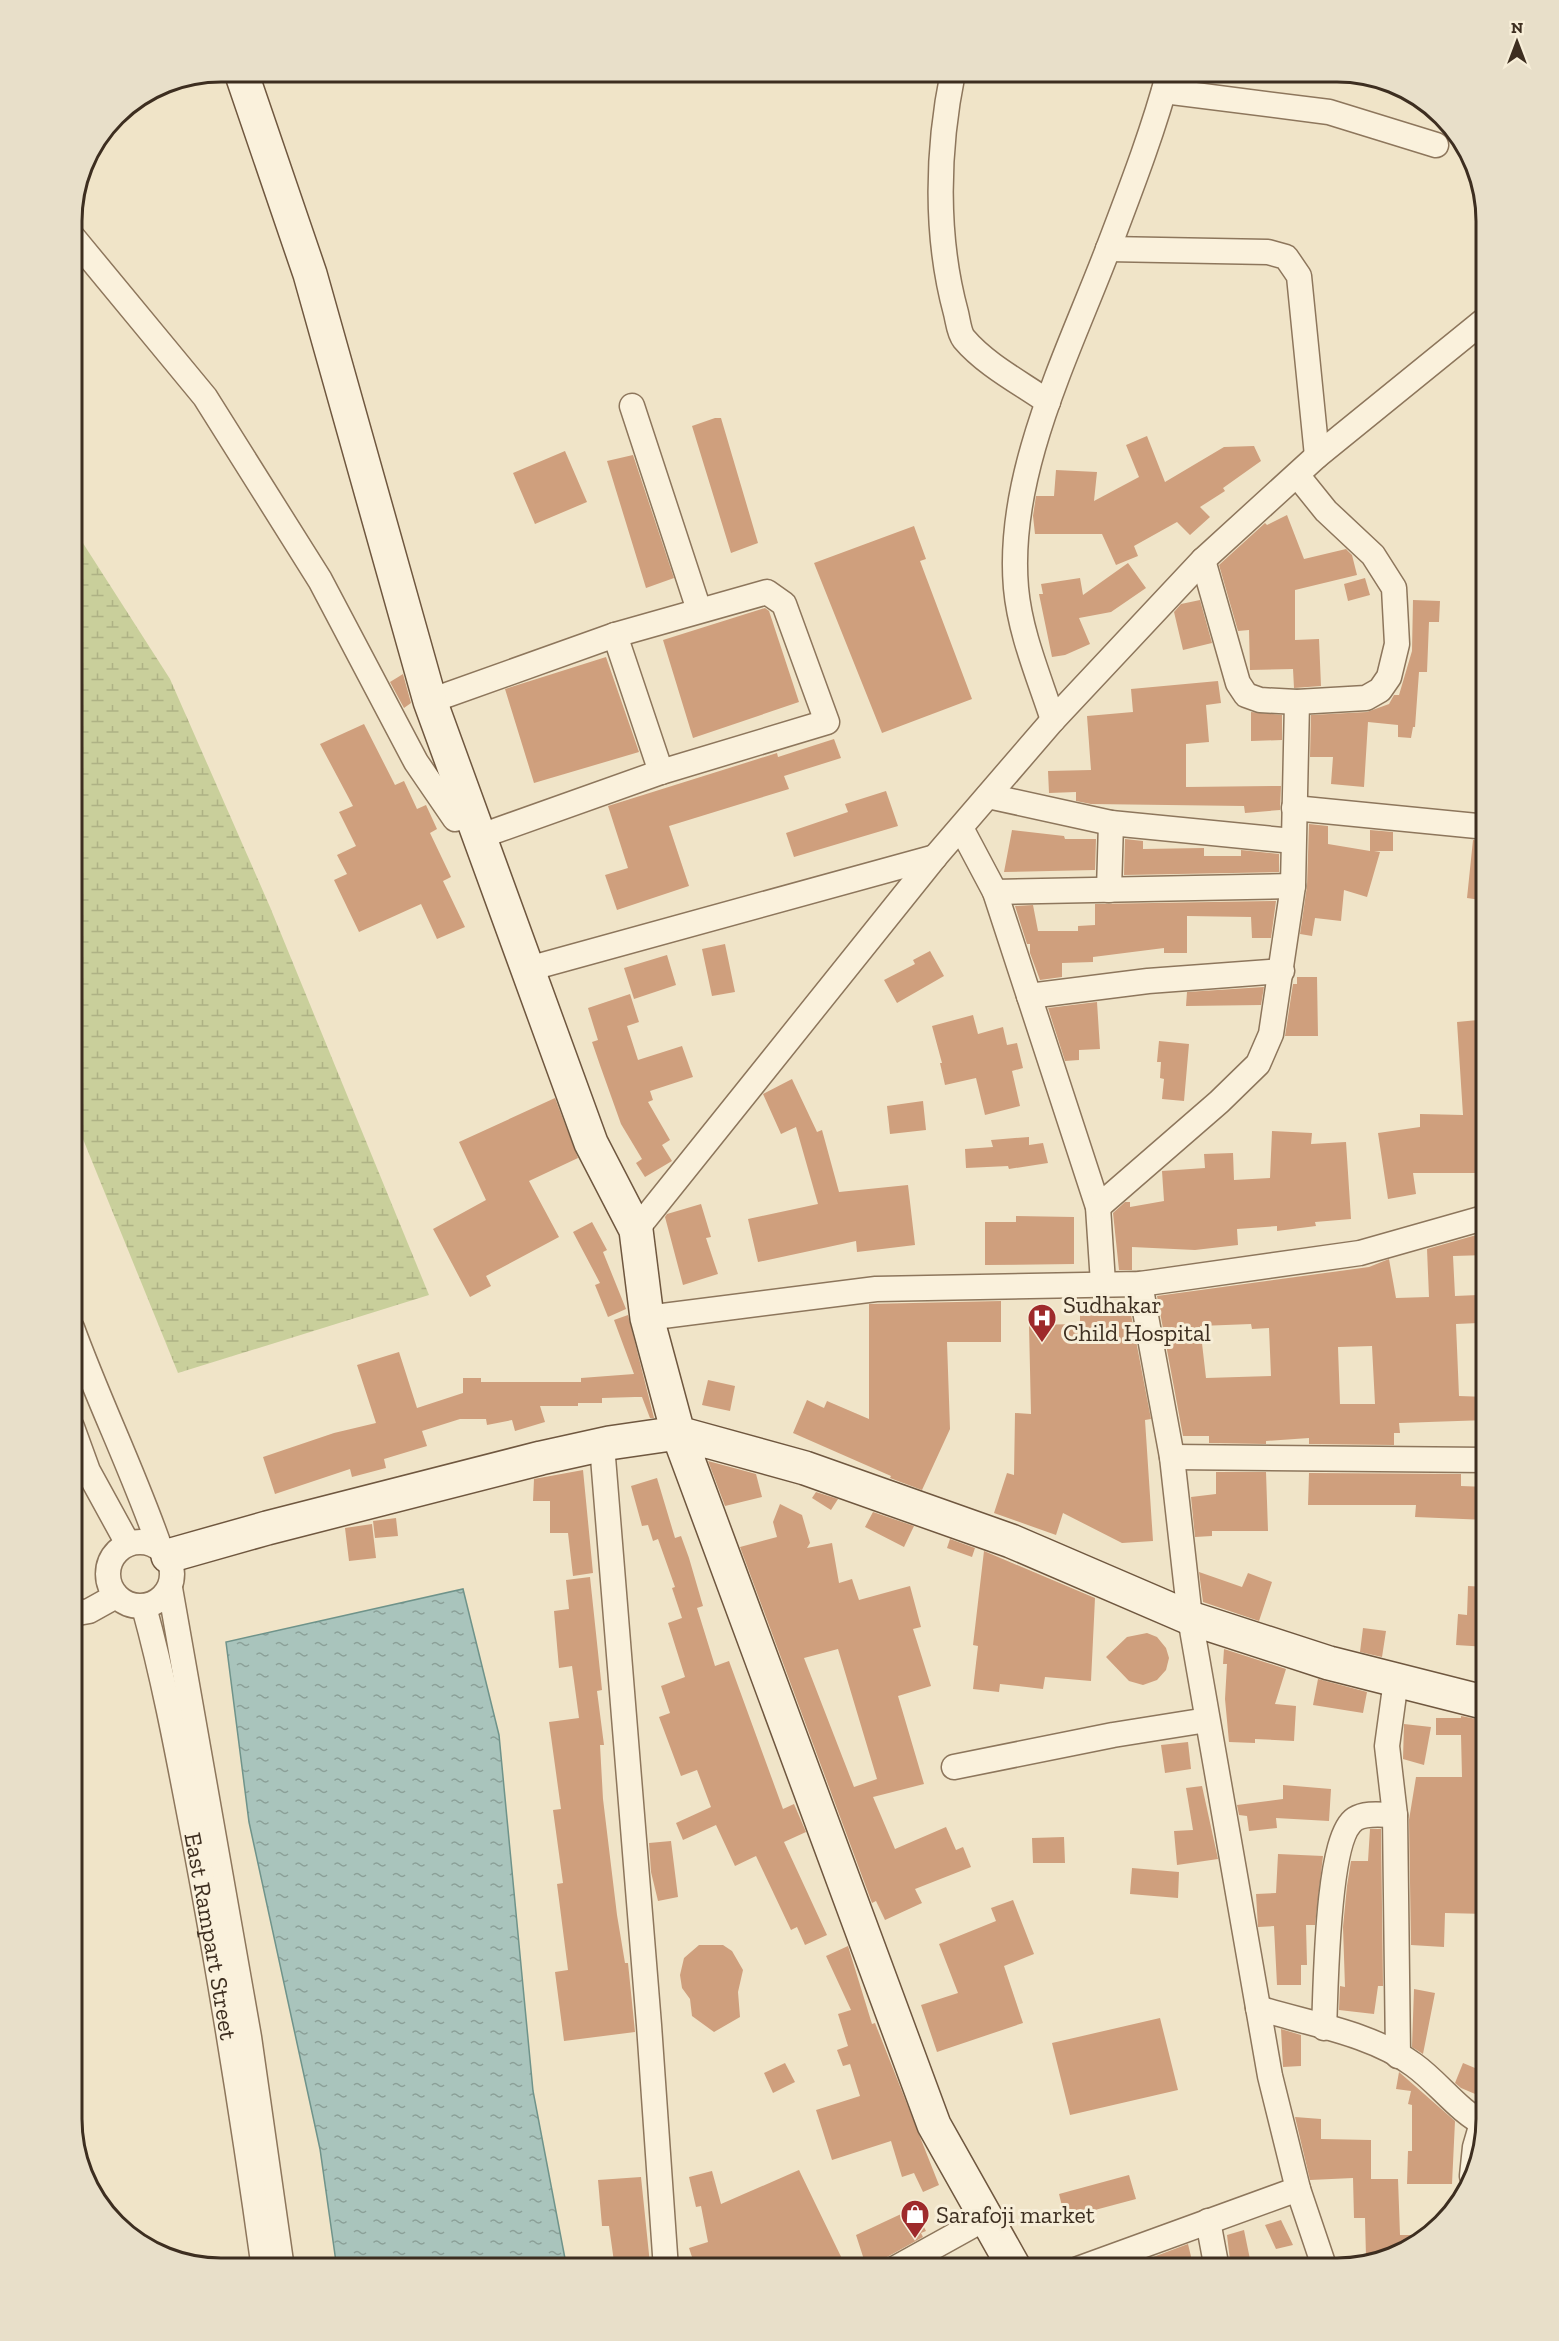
<svg xmlns="http://www.w3.org/2000/svg" width="1559" height="2341" viewBox="0 0 1559 2341" font-family="'Zilla Slab',serif">
	<defs>
		<pattern id="wetland-marsh" width="20" height="14" patternUnits="userSpaceOnUse" patternTransform="scale(1.5)"><rect width="20" height="14" fill="#c9cf9b"/><path d="M1 5h8M5 5V1M11 12h8M15 12V8" fill="none" stroke="#aeb285"/></pattern>
		<pattern id="water-ripples" width="26" height="14" patternUnits="userSpaceOnUse" patternTransform="scale(1.5)"><rect width="26" height="14" fill="#a9c4bc"/><path d="M2 4q2-2 4 0t4 0M15 11q2-2 4 0t4 0" fill="none" stroke="#8ba098"/></pattern>
	</defs>
	<rect width="100%" height="100%" fill="#f0e4c8"/>
	<path fill="url(#wetland-marsh)" d="M72,526L170,679L270,907L429,1295L178,1373L72,1112Z"/>
	<path fill="url(#water-ripples)" stroke="#6f938a" stroke-width="1.5" d="M463,1589L499,1735L533,2091L567,2269H337L320,2149L249,1822L226,1642Z"/>
	<path fill="#cf9f7d" fill-rule="evenodd" d="M715,418H721L758,543L731,553L692,426Z
		M1147,436L1165,482L1224,447L1254,446L1261,461L1223,488L1225,491L1200,507L1210,517L1190,535L1177,522L1134,546L1138,556L1116,565L1102,534H1035L1033,516L1036,496H1054L1056,470L1097,472L1094,501L1139,477L1126,445Z
		M565,451L587,502L535,524L513,473Z
		M633,455L674,578L646,588L607,461Z
		M1287,515L1304,559L1346,549L1352,555L1357,575L1295,590V640L1319,639L1321,686L1294,688L1293,669L1250,670L1249,630L1238,631L1219,565L1265,523L1267,525Z
		M914,526L926,559L920,561L972,699L882,733L814,563Z
		M1128,563L1146,588L1111,612L1079,618L1090,644L1065,655L1052,657L1039,594H1043L1041,584L1080,578L1083,595Z
		M1365,578L1370,595L1348,601L1344,584Z
		M1200,600L1212,643L1183,650L1174,612L1181,604Z
		M1413,600L1440,601L1439,622H1429L1427,672H1419L1415,727H1413L1411,738L1398,737V725L1368,722L1364,787L1331,784L1333,757H1310L1311,715L1367,712L1389,704L1394,695H1399L1412,651Z
		M765,608L769,611L799,702L693,738L663,640Z
		M606,657L639,752L534,783L505,689Z
		M403,674L411,703L404,708L390,682Z
		M1218,681L1221,703L1206,705L1209,742L1186,744V787L1281,786L1280,810L1245,813L1244,806L1091,804L1076,801V792L1049,793L1048,771L1091,770L1087,716L1133,712L1131,689Z
		M1251,712L1282,715V740L1251,741Z
		M364,724L395,785L404,781L417,809L426,805L437,829L430,833L451,877L443,881L465,927L437,939L421,904L359,932L334,880L347,874L337,855L356,846L339,812L353,806L320,744Z
		M834,739L841,758L784,776L789,789L669,826L689,886L617,910L605,875L628,868L608,806L777,753L778,757Z
		M886,791L898,826L794,857L786,833L848,812L845,804Z
		M1309,824L1328,826V844L1370,851V830L1393,832V851H1374L1380,852L1367,897L1344,890L1341,921L1315,918L1312,936L1300,934L1307,886Z
		M1012,830L1064,836L1065,839H1096L1095,870L1004,872Z
		M1125,839L1143,841V849L1204,848V856H1241V850L1279,854V872L1124,875Z
		M1473,840L1487,841V901L1467,898Z
		M1276,901L1271,938H1252L1251,917L1187,916V953H1164V948L1093,957V962L1062,963V977L1040,980L1030,953V944H1027L1015,906L1033,905L1038,931H1078V926L1095,925V904Z
		M725,944L735,992L712,996L702,949Z
		M930,951L944,976L897,1003L884,980L915,964L913,960Z
		M667,955L676,985L634,999L624,968Z
		M1297,977H1317L1318,1036H1285L1293,984H1297Z
		M1264,987L1261,1005L1186,1006L1187,992Z
		M630,994L639,1022L627,1026L638,1060L682,1046L693,1077L650,1091L653,1100L648,1102L670,1140L662,1145L672,1161L645,1177L636,1163L642,1159L621,1124L601,1068L592,1042L598,1040L588,1008Z
		M1097,1002L1100,1049L1079,1050V1060L1065,1061L1048,1008Z
		M973,1015L978,1034L1003,1027L1007,1045L1017,1043L1023,1068L1012,1071L1020,1106L985,1115L976,1078L945,1085L940,1063H942L932,1026Z
		M1478,1020L1487,1173H1413L1416,1194L1388,1199L1378,1133L1420,1127V1114L1463,1115L1457,1022Z
		M1159,1041L1189,1044L1184,1101L1162,1099L1164,1079L1160,1078L1161,1062H1157Z
		M792,1079L817,1132L822,1130L839,1192L908,1185L915,1245L857,1252L856,1241L758,1262L748,1219L818,1204L796,1127L781,1134L763,1094Z
		M555,1098L578,1158L529,1181L559,1237L486,1276L491,1286L470,1297L433,1229L486,1200L459,1142Z
		M923,1101L926,1130L890,1134L887,1106Z
		M1272,1131L1312,1133L1311,1144L1346,1142L1351,1219L1315,1222L1316,1226L1277,1231V1226L1237,1229L1238,1245L1195,1250L1132,1247V1270H1119L1113,1213L1125,1202H1130V1207L1164,1201L1162,1171L1205,1168L1204,1154L1233,1153L1234,1180L1270,1178Z
		M1029,1137V1145L1043,1143L1048,1163L1009,1169L1008,1166L966,1168L965,1149L993,1147L991,1140Z
		M701,1204L711,1237L706,1238L718,1274L683,1285L665,1217L667,1214Z
		M1016,1216L1074,1217V1264L985,1265V1222H1016Z
		M592,1222L607,1250L603,1252L626,1309L608,1317L595,1285L600,1283L573,1232Z
		M1487,1232V1255L1453,1256L1455,1296L1478,1295L1479,1323L1456,1324L1459,1396L1487,1397V1420L1399,1423L1400,1433H1394V1445L1309,1444V1438L1266,1441V1444L1209,1443V1436H1183L1157,1296L1369,1267L1389,1259L1396,1298L1429,1297L1427,1249ZM1251,1324L1252,1329L1269,1328L1271,1376L1206,1378L1200,1326ZM1372,1346L1375,1404H1340L1338,1347Z
		M1001,1301V1342H947L950,1429L922,1490L890,1478L891,1476L793,1433L807,1400L824,1408L827,1401L869,1419V1304Z
		M1129,1304L1151,1419L1145,1420L1153,1541L1122,1543L1063,1513L1056,1535L994,1513L1007,1473L1014,1475L1015,1413L1031,1414L1029,1325L1080,1324V1307Z
		M628,1315L654,1418H650L642,1397H635L602,1398V1403H578V1406H540L545,1422L515,1431L512,1420L487,1425L486,1419H460L422,1431L427,1446L384,1459L386,1468L352,1477L350,1469L275,1494L263,1457L334,1433L376,1423L357,1365L399,1352L417,1408L463,1393V1378H481V1382H581V1378L634,1374L614,1320Z
		M708,1380L735,1386L730,1411L702,1405Z
		M708,1461L756,1474L762,1497L725,1506Z
		M583,1470L593,1573L573,1576L568,1533H550V1501H533L534,1479Z
		M1216,1472H1266L1268,1531H1212V1536L1195,1537L1191,1497L1216,1494Z
		M1309,1473L1461,1474V1486L1487,1487V1520L1415,1517L1416,1505H1308Z
		M657,1478L675,1538L681,1536L689,1558L703,1606L697,1608L715,1666L729,1661L783,1809L794,1804L806,1832L784,1842L827,1935L805,1945L797,1927L791,1930L756,1856L735,1866L716,1825L683,1840L676,1823L711,1807L697,1770L681,1776L659,1717L670,1713L661,1686L685,1677L668,1623L682,1618L672,1588L675,1587L658,1539L653,1541L648,1525L642,1526L631,1486Z
		M816,1492L838,1499L831,1510L812,1498Z
		M780,1504L802,1515L810,1543L807,1548L832,1543L839,1583L852,1579L859,1600L910,1586L921,1627L913,1629L931,1686L898,1696L924,1784L873,1797L895,1849L946,1827L956,1850L963,1847L971,1867L915,1889L922,1903L885,1920L876,1901L872,1903L740,1547L777,1537L773,1522ZM838,1649L877,1779L854,1787L804,1658Z
		M873,1512L914,1526L904,1547L865,1527Z
		M396,1518L398,1536L375,1538L373,1521Z
		M372,1524L376,1558L349,1561L345,1528Z
		M950,1539L975,1548L972,1557L947,1548Z
		M984,1551L1095,1598L1091,1681L1045,1677L1043,1689L1000,1684L999,1692L973,1689L978,1646L973,1645Z
		M1199,1572L1242,1587L1248,1573L1272,1582L1259,1621L1203,1602Z
		M590,1577L602,1690L597,1691L604,1745H600L603,1799L617,1915L625,1963H628L635,2032L564,2041L555,1972L568,1970L557,1884L563,1883L553,1810L561,1809L549,1722L579,1718L572,1666L559,1668L554,1611L569,1609L566,1580Z
		M1468,1586L1487,1587V1647L1456,1645L1458,1614L1467,1615Z
		M1363,1628L1386,1631L1382,1657L1360,1652Z
		M1147,1633L1157,1637L1166,1648L1169,1658L1166,1670L1157,1680L1143,1685L1129,1681L1106,1657L1127,1637Z
		M1224,1649L1286,1669L1275,1704L1296,1706L1294,1741L1255,1739V1743L1229,1742L1225,1699L1227,1664H1223Z
		M1318,1679L1367,1692L1363,1713L1313,1705Z
		M1461,1716L1487,1721V1914L1445,1913L1444,1947L1411,1945L1409,1820L1416,1777H1462L1461,1735H1436V1718H1461Z
		M1404,1724L1431,1727L1424,1765L1403,1759Z
		M1188,1742L1191,1769L1165,1773L1161,1745Z
		M1283,1785L1331,1789L1329,1821L1276,1818L1277,1828L1249,1831L1247,1816L1239,1815L1237,1805L1283,1799Z
		M1202,1786L1218,1859L1177,1865L1174,1831L1193,1830L1186,1788Z
		M1370,1829H1381L1383,1986H1378L1374,2014L1339,2010L1340,1986L1345,1987L1343,1927L1347,1886L1351,1861H1368Z
		M1064,1837L1065,1863H1033L1032,1838Z
		M671,1841L678,1897L658,1901L651,1872L649,1843Z
		M1278,1854L1323,1856L1315,1925H1306L1307,1965H1301V1985H1277L1274,1926L1258,1927L1256,1894L1276,1893Z
		M1132,1868L1179,1872L1178,1898L1130,1894Z
		M1013,1900L1034,1954L1004,1966L1023,2023L937,2052L921,2005L958,1993L939,1944L996,1921L991,1908Z
		M699,1945H723L732,1951L743,1970L738,1992L740,2017L714,2032L692,2016L690,1999L682,1988L680,1975L684,1958Z
		M848,1946L872,2024L875,2023L939,2185L923,2192L914,2173L902,2177L891,2141L832,2160L816,2110L860,2096L850,2064L843,2066L837,2050L848,2046L838,2014L851,2010L826,1956Z
		M1414,1989L1435,1993L1423,2054L1412,2047Z
		M1160,2018L1178,2090L1070,2115L1052,2043Z
		M1281,2029L1301,2035V2066L1283,2067Z
		M785,2063L795,2082L773,2093L764,2073Z
		M1463,2063L1487,2073V2099L1461,2088L1455,2083Z
		M1399,2072L1455,2121L1452,2184H1407L1408,2151H1412V2105L1408,2104L1411,2091L1396,2089Z
		M1295,2117L1321,2119V2139L1371,2140V2179H1398L1400,2235H1426L1412,2249L1383,2257H1366L1365,2218H1354L1353,2178L1310,2180Z
		M799,2170L847,2269H805L799,2258L772,2269H696L689,2248L708,2242L701,2206L696,2207L689,2177L712,2171L721,2204Z
		M1129,2175L1136,2199L1065,2218L1059,2194Z
		M641,2177L650,2264L615,2269L609,2226H602L598,2180Z
		M914,2208L926,2231L921,2233L923,2237L887,2257L880,2269H867L856,2235Z
		M1281,2220L1293,2245L1276,2249L1265,2225Z
		M1244,2230L1252,2269H1231L1227,2235Z
		M1188,2244L1194,2269H1142L1140,2262Z"/>
	<g fill="none" stroke-linecap="round" stroke-linejoin="round">
		<g stroke="#8d765c" stroke-width="27">
			<g id="street">
				<path d="M953,72C937,150 935,236 956,313C958,321 959,333 964,339C986,365 1021,383 1048,402"/>
				<path d="M1164,91L1329,112L1436,145"/>
				<path d="M72,236L205,397L320,580L416,762L455,819L473,814"/>
				<path d="M1108,249L1268,252L1286,257L1299,276L1317,456"/>
				<path d="M632,406L699,610"/>
				<path d="M1203,560L1238,683L1246,695L1260,700L1297,702L1366,698L1380,690L1389,677L1397,644L1394,588L1373,555L1326,511L1297,475"/>
				<path d="M615,635L661,772"/>
				<path d="M430,701L615,635L767,592L784,604L827,722L661,772L481,836"/>
				<path d="M1053,720C1039,677 1020,633 1016,588C1006,474 1068,354 1108,249C1130,191 1153,132 1169,72"/>
				<path d="M988,796L1111,823L1293,841"/>
				<path d="M1294,808L1487,827"/>
				<path d="M961,828L995,892L1098,1207L1103,1283"/>
				<path d="M1109,890L1111,823"/>
				<path d="M995,892L1293,886"/>
				<path d="M528,969L935,857"/>
				<path d="M1029,996L1148,981L1282,971"/>
				<path d="M1098,1207L1219,1102L1258,1064L1271,1034L1293,886L1297,702"/>
				<path d="M636,1230L935,857L1053,720L1203,560L1317,456L1487,318"/>
				<path d="M1140,1284L1172,1457L1190,1618L1270,2076L1298,2189L1325,2269"/>
				<path d="M647,1318L876,1289L1140,1284L1360,1253L1487,1217"/>
				<path d="M72,1328C99,1402 134,1473 160,1548"/>
				<path d="M72,1427L88,1471L128,1544"/>
				<path d="M602,1445L649,2025L666,2269"/>
				<path d="M1172,1457L1487,1460"/>
				<circle cx="140" cy="1574" r="32"/>
				<path d="M170,1588L249,2037L282,2269"/>
				<path id="s1" d="M144,1607C165,1683 179,1760 194,1838C221,1981 244,2124 264,2269"/>
				<path d="M72,1614L89,1611L116,1596"/>
				<path d="M1396,1680L1387,1746L1395,1815L1398,2056"/>
				<path d="M954,1767L1113,1735L1207,1720"/>
				<path d="M1258,2008C1309,2024 1371,2033 1414,2065C1439,2083 1458,2111 1486,2125"/>
				<path d="M1324,2028C1326,1991 1326,1838 1355,1819C1366,1812 1382,1815 1395,1815"/>
				<path d="M1472,2176L1475,2147L1482,2123"/>
				<path d="M1208,2221L1217,2269"/>
				<path d="M894,2269L986,2218"/>
				<path d="M1078,2269L1298,2189"/>
			</g>
		</g>
		<g stroke="#6f573f" stroke-width="36">
			<path id="secondary" d="M241,72L310,274L430,701L591,1143L636,1230L647,1318L678,1433L934,2125L1015,2269
				M168,1556L267,1528L541,1458L609,1443L678,1433L805,1468L1011,1541L1190,1618L1329,1663L1487,1703"/>
		</g>
		<use href="#street" stroke="#faf1dc" stroke-width="24"/>
		<use href="#secondary" stroke="#faf1dc" stroke-width="33"/>
	</g>
	<defs>
		<g id="hospital-pin" transform="scale(1.5)"><path d="M0 17L-7.5 6A9.5 9.5 0 1 1 7.5 6Z" fill="#9e2a2b" stroke="#f7eed8"/><path d="M-5-5h3v3.5h4V-5h3V5h-3V1.5h-4V5h-3Z" fill="#fff"/></g>
		<g id="shop-pin" transform="scale(1.5)"><path d="M0 17L-7.5 6A9.5 9.5 0 1 1 7.5 6Z" fill="#9e2a2b" stroke="#f7eed8"/><path d="M-5-2.5h2.3a2.7 3.5 0 0 1 5.4 0H5L5.5 6h-11ZM-1.5-2.5h3a1.5 2.3 0 0 0-3 0Z" fill="#fff"/></g>
	</defs>
	<g fill-rule="evenodd">
		<use href="#hospital-pin" x="1042" y="1318"/>
		<use href="#shop-pin" x="915" y="2214"/>
	</g>
	<g text-anchor="middle" dominant-baseline="central" stroke-width="6" stroke-linejoin="round" paint-order="stroke">
		<g font-size="24" fill="#3d2e20" stroke="#f7eed8" text-anchor="start">
			<text x="1063" y="1304">Sudhakar<tspan x="1063" dy="28">Child Hospital</tspan></text>
			<text x="936" y="2214">Sarafoji market</text>
		</g>
		<g font-size="24" fill="#3d2e20" stroke="#f7eed8">
			<text stroke="none"><textPath href="#s1" startOffset="336">East Rampart Street</textPath></text>
		</g>
	</g>
	<path d="M0 0H1559V2341H0ZM221 82H1337A139 139 0 0 1 1476 221V2119A139 139 0 0 1 1337 2258H221A139 139 0 0 1 82 2119V221A139 139 0 0 1 221 82Z" fill="#e8dfc9" fill-rule="evenodd"/>
	<path fill="none" stroke="#3d2e20" stroke-width="3" d="M221 82H1337A139 139 0 0 1 1476 221V2119A139 139 0 0 1 1337 2258H221A139 139 0 0 1 82 2119V221A139 139 0 0 1 221 82Z"/>
	<g transform="translate(1517 42)" stroke="#f7eed8" stroke-width="4.5" paint-order="stroke">
	<path d="M0-4.5L10 22L0 15L-10 22Z" fill="#3d2e20"/>
	<text y="-9" font-size="16" font-weight="bold" text-anchor="middle" fill="#3d2e20">N</text>
	</g>
</svg>
